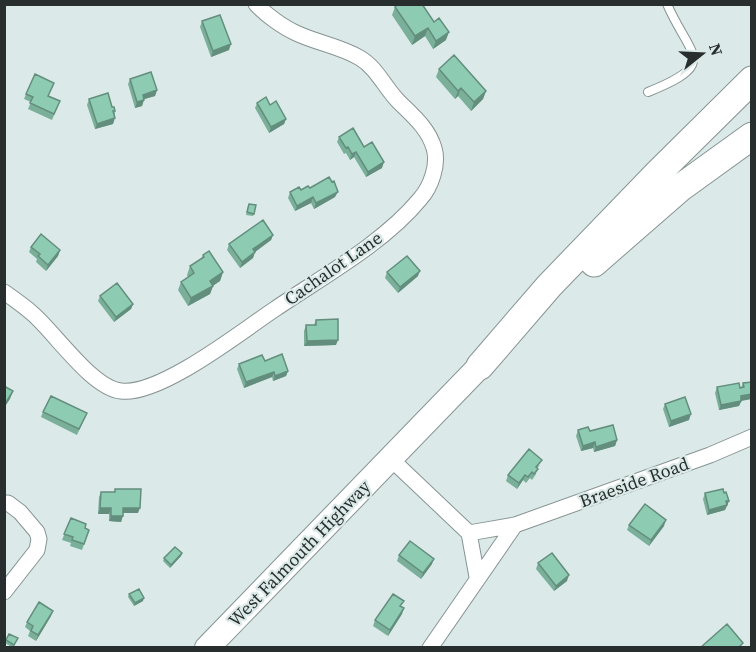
<svg xmlns="http://www.w3.org/2000/svg" width="756" height="652" viewBox="0 0 756 652" font-family="'Source Serif 4',serif">
	<rect width="100%" height="100%" fill="#dbeae9"/>
	<g fill="none" stroke-linecap="round" stroke-linejoin="round">
		<g stroke="#869493" stroke-width="10">
			<path id="service" d="M648,92C720,63 690,57 667,4"/>
		</g>
		<g stroke="#869493" stroke-width="17">
			<path id="minor" d="M4,292C14,299 24,306 33,314C55,333 92,388 121,391C160,396 242,331 275,309C322,277 384,243 420,199C431,187 439,164 434,148C428,128 413,116 399,102C385,88 377,68 360,58C340,46 317,43 296,33C283,27 266,15 256,4
				M391,459L469,533L477,577
				M469,533L515,525
				M4,592L37,550L39,539L37,532L20,512L8,503
				M430,648L515,525L710,455L752,437"/>
		</g>
		<g stroke="#869493" stroke-width="26">
			<path id="trunk" d="M207,648L480,366"/>
		</g>
		<g stroke="#869493" stroke-width="29">
			<path id="motorway" d="M594,263L680,188L752,136
				M480,366L549,286L657,174L752,80"/>
		</g>
		<use href="#service" stroke="#fff" stroke-width="8"/>
		<use href="#minor" stroke="#fff" stroke-width="15"/>
		<use href="#trunk" stroke="#fff" stroke-width="24"/>
		<use href="#motorway" stroke="#fff" stroke-width="27"/>
	</g>
	<path fill="#7aaf9a" d="M395,7L446,40L433,49L425,36L412,45L392,15Z
		M202,21L229,50L211,57L200,27Z
		M439,69L486,91L483,99L471,111L458,96L455,99L436,77Z
		M130,79L157,90L155,96L144,99L142,106L135,108L128,84Z
		M26,94L49,96L60,101L52,120L28,109L31,102L24,99Z
		M89,99L112,107L115,111L113,124L95,129L87,105Z
		M257,103L270,105L286,119L284,124L269,133L255,108Z
		M339,137L364,147L382,168L366,177L354,157L350,160L346,153L344,154L337,142Z
		M310,188L335,197L314,209L311,203L295,211L288,198L290,192Z
		M248,206L254,214L253,216L246,215Z
		M273,235L271,240L255,252L253,258L240,268L227,250L229,244Z
		M31,247L60,250L58,256L46,271L36,262L37,259L29,252Z
		M203,255L223,272L220,281L213,286L210,294L188,306L178,290L181,282L188,277L187,275L190,266L201,259Z
		M387,272L418,276L398,293L385,278Z
		M100,296L133,304L131,309L114,322L98,301Z
		M316,320L336,345L304,346V331L306,325H314Z
		M265,361L288,371L286,376L273,381L272,377L244,388L237,369L239,364Z
		M752,382L739,406L719,410L715,393L717,387L740,388H741L743,383Z
		M665,404L689,420L669,427L663,409Z
		M43,412L87,413L77,435L41,417Z
		M578,430L590,431L617,440L615,446L594,452L593,448L581,451L576,436Z
		M540,465L537,468L536,474L532,480L530,478L526,483L523,480L517,489L506,481L508,475Z
		M115,489L138,513H123L121,522L109,521V514H98L99,497L101,492H114Z
		M705,493H724L729,501L725,510L707,515L703,499Z
		M71,518L85,528L89,530L82,550L70,546L71,543L62,540Z
		M629,525L664,526L649,546L627,530Z
		M182,553L181,556L170,568L163,561L164,558Z
		M399,555L432,564L421,579L397,561Z
		M538,563L567,581L554,591L536,569Z
		M129,594L143,601L134,606L128,597Z
		M402,614L388,636L373,626L375,620Z
		M51,616L36,641L28,636L30,631L25,627L27,622Z
		M18,638L13,648L5,643L6,640Z"/>
	<path fill="#638e7d" d="M428,28L425,36L412,45L415,36Z
		M449,32L446,40L433,49L436,41Z
		M231,44L229,50L211,57L213,51Z
		M461,88L458,96L455,99L458,91Z
		M157,90L155,96L141,100L143,95Z
		M486,91L483,99L471,111L474,102Z
		M144,100L142,106L135,108L137,102Z
		M115,118L113,124L95,129L97,124Z
		M286,119L284,124L269,133L271,127Z
		M356,152L354,157L350,160L352,154Z
		M384,162L382,168L366,177L368,172Z
		M338,192L335,197L314,209L316,203Z
		M313,197L311,203L295,211L297,206Z
		M273,235L271,240L251,255L253,249Z
		M60,250L58,256L46,271L48,265Z
		M255,252L253,258L240,268L242,262Z
		M420,271L418,276L398,293L400,287Z
		M223,272L220,281L209,288L213,286L210,294L188,306L191,298L210,281Z
		M133,304L131,309L114,322L116,317Z
		M338,340L336,345L304,346L307,341Z
		M288,371L286,376L273,381L275,376Z
		M274,372L272,377L244,388L246,382Z
		M13,391L10,399L4,408L5,404Z
		M752,394V399L741,401L739,406L719,410L721,405L741,396Z
		M691,414L689,420L669,427L671,421Z
		M617,440L615,446L594,452L596,447Z
		M595,442L593,448L581,451L583,446Z
		M525,475L523,480L517,489L519,483Z
		M726,501H729L725,510L707,515L709,510Z
		M100,508H111L109,514H98Z
		M123,508H140L138,513H121Z
		M111,516H123L121,522L109,521Z
		M666,520L664,526L649,546L651,540Z
		M182,553L181,556L170,568L171,565Z
		M434,559L432,564L421,579L423,573Z
		M569,575L567,581L554,591L556,586Z
		M144,598L143,601L134,606L135,603Z
		M404,608L402,614L388,636L390,630Z
		M53,611L51,616L36,641L38,635Z"/>
	<path fill="#8ecbb3" stroke="#638e7d" stroke-width="1.5" d="M398,4H422L434,22L439,18L449,32L436,41L428,28L415,36L395,7Z
		M220,15L231,44L213,51L202,21Z
		M454,55L486,91L474,102L461,88L458,91L439,69Z
		M151,72L157,90L143,95L144,100L137,102L130,79Z
		M35,74L54,83L48,96L60,101L54,114L30,103L33,97L26,94Z
		M108,93L112,107H114L115,111H113L115,118L97,124L89,99Z
		M266,97L270,105L276,101L286,119L271,127L257,103Z
		M353,128L364,147L372,142L384,162L368,172L356,152L352,154L348,147L346,148L339,137Z
		M329,177L332,182L334,181L338,192L316,203L313,197L297,206L290,192L299,187L301,190L308,186L310,188Z
		M249,204L256,205L254,214L247,212Z
		M263,220L273,235L253,249L255,252L242,262L229,244Z
		M41,234L60,250L48,265L38,256L40,254L31,247Z
		M209,251L223,272L210,281L213,286L191,298L181,282L194,273L190,266L204,257L203,255Z
		M407,256L420,271L400,287L387,272Z
		M117,283L133,304L116,317L100,296Z
		M338,319V340L307,341L306,325H316V320Z
		M282,354L288,371L275,376L274,372L246,382L239,364L262,355L265,361Z
		M752,382V394L741,396V401L721,405L717,387L739,383L740,388L744,387L743,383Z
		M4,386L13,391L5,404H4Z
		M51,396L87,413L79,429L43,412Z
		M685,397L691,414L671,421L665,404Z
		M613,425L617,440L596,447L595,442L583,446L578,430L588,427L590,431Z
		M529,449L542,460L536,467L538,469L534,474L532,472L528,477L525,475L519,483L508,475Z
		M115,489H141L140,508H123V516H111V508H100L101,492H115Z
		M723,489L724,493L726,492L729,501H726L727,505L709,510L705,493Z
		M645,504L666,520L651,540L629,525Z
		M71,518L86,524L85,528L89,530L84,544L72,540L73,537L64,534Z
		M410,541L434,559L423,573L399,555Z
		M175,547L182,553L171,565L164,558Z
		M552,553L569,575L556,586L538,563Z
		M139,589L144,598L135,603L129,594Z
		M393,594L404,601L400,606L404,608L390,630L375,620Z
		M39,602L53,611L38,635L31,631L33,626L27,622Z
		M727,624L743,643L738,648H700Z
		M9,634L18,638L14,645L6,640Z"/>
	<g text-anchor="middle" dominant-baseline="central" stroke-width="4.5" stroke-linejoin="round" paint-order="stroke">
		<g font-size="18" fill="#282e2d" stroke="#dbeae9">
			<text transform="translate(333 268) rotate(-35)">Cachalot Lane</text>
			<text transform="translate(634 482) rotate(-20)">Braeside Road</text>
			<text transform="translate(299 553) rotate(-46)">West Falmouth Highway</text>
		</g>
	</g>
	<rect width="756" height="652" fill="none" stroke="#282e2d" stroke-width="12"/>
	<g transform="translate(702 54) rotate(72)" stroke="#dbeae9" stroke-width="4.5" paint-order="stroke">
	<path d="M0-4.5L10 22L0 15L-10 22Z" fill="#282e2d"/>
	<text y="-9" font-size="16" font-weight="bold" text-anchor="middle" fill="#282e2d">N</text>
	</g>
</svg>
